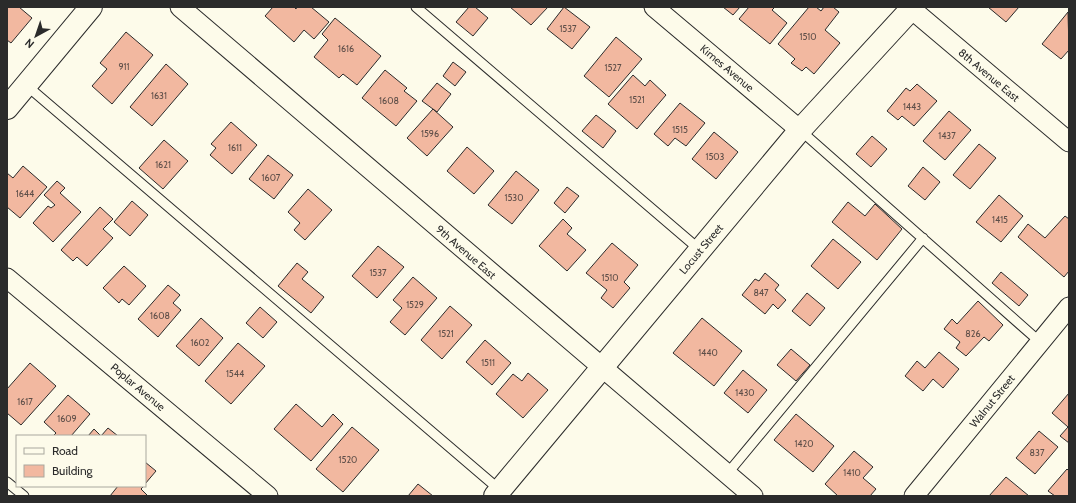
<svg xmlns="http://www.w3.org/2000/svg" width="1076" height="503" viewBox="0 0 1076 503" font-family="Cabin,sans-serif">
	<rect width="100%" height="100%" fill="#fdfbea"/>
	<path fill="#f2b8a0" stroke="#2b2b2b" d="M7,7H19L32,18L11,43L7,40Z
		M273,7H294L296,9L297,7H311L329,22L314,39L304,30L294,42L265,16Z
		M469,7H475L488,18L473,36L456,22Z
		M510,7H548L531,25Z
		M564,7L590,27L572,49L547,29Z
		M723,7H740L733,15Z
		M749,7H775L772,10L787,23L770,44L739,19Z
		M809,7H816L821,11L824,7H833L839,12L825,30L840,43L814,74L806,67L802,71L791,63L795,59L778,44Z
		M988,7H1019L1006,22Z
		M1068,12L1069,50L1061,59L1042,44Z
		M335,18L381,56L357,85L343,74L339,78L314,57L328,40L322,34Z
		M126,32L153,55L112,104L92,86L107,69L100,63Z
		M616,37L642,59L609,97L584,76Z
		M453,62L466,72L455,86L443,76Z
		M166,64L188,84L152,126L130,107Z
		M385,70L407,88L404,91L417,101L396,126L362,98Z
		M633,75L645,86L650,80L666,95L637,129L608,104Z
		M437,83L451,94L437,112L422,101Z
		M917,84L937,101L914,126L902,116L898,120L887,111L906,88L910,91Z
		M680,103L705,123L686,146L675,138L668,146L654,134Z
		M433,109L453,127L427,156L407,138Z
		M949,111L971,130L945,160L923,141Z
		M596,115L616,131L603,148L582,131Z
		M231,122L257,145L232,174L210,155L216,148L211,144Z
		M714,132L738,152L716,179L692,159Z
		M872,136L887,149L871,167L856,154Z
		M164,140L188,161L163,189L139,168Z
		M979,144L996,158L970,189L953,175Z
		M467,147L494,171L474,194L447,171Z
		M268,155L293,175L274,199L249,179Z
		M23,166L47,187L20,218L7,207V173L13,178Z
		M923,167L940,182L925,200L908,186Z
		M516,171L539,190L512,224L488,205Z
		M57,181L65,188L60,193L81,212L53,242L33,223L48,206L51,208L55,205L44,195Z
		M567,187L579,196L565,213L554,203Z
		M308,189L332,210L305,240L294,230L300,223L288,212Z
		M999,195L1023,216L1001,242L976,222Z
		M132,201L148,215L130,236L114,222Z
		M848,202L865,216L875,204L902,229L877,260L832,222Z
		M100,207L113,219L103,229L113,238L87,266L77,257L73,261L61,250Z
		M1065,216L1069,219V271L1064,277L1018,237L1028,224L1045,238Z
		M563,219L572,228L567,234L586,250L567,271L539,246Z
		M833,239L861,262L838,289L811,266Z
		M612,243L638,265L624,282L630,288L613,308L601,298L607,290L586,273Z
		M378,246L404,267L377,298L352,276Z
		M297,263L308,272L302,279L324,297L311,313L278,286Z
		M124,266L146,286L129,305L122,299L119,303L103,288Z
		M1001,272L1028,295L1019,306L992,283Z
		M765,273L779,285L775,290L786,300L778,309L773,304L765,314L742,295L755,279L759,281Z
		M413,277L437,298L405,335L390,322L402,308L393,300Z
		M168,285L180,295L173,303L181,310L158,337L138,319Z
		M807,293L825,308L810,326L792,311Z
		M978,301L1003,325L989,341L984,337L966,356L956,348L960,342L944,329L952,319L957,324Z
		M450,306L472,325L442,359L421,340Z
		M260,307L277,322L263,338L246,323Z
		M201,318L223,338L199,366L176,346Z
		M702,318L742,351L714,386L673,353Z
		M485,340L511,363L492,385L466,362Z
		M238,343L265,366L231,404L205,381Z
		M791,349L810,365L796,381L777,365Z
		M939,352L959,369L943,388L933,379L923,391L905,376L917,361L925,368Z
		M30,363L56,386L21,425L7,413V389Z
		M743,370L767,390L748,413L724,393Z
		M528,373L548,390L523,418L496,394L513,374L522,381Z
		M1069,393V443L1060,436L1068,427L1052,413Z
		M68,395L90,414L71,436H53L56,433L44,422Z
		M296,404L322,427L333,414L343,424L311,461L274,429Z
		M796,414L834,446L813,472L774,440Z
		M352,427L379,450L343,492L316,469Z
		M108,428L118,436H88L94,429L101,436Z
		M1039,431L1058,447L1035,474L1016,458Z
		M854,451L873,467L863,478L876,489L870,496H838L825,484Z
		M145,462L156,471L145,484Z
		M1067,469L1069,471V496H1055L1048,491Z
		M1006,477L1029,496H989Z
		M418,484L433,496H408Z
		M118,486H144L141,489L148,496H110Z"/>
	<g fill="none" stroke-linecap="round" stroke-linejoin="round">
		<g stroke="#2b2b2b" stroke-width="11">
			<path id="service" d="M416,7L700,250
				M26,85L501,491
				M800,130L1040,342
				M727,474L923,238
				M7,482L24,496"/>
		</g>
		<g stroke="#2b2b2b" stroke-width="21">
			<path id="minor" d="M180,7L753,496
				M654,7L800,130
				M909,7L1069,142
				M7,278L268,496
				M914,496L1069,307"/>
		</g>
		<g stroke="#2b2b2b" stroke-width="24">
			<path id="tertiary" d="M7,108L91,7
				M495,496L800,130L913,7"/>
		</g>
		<use href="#service" stroke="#fdfbea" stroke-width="9"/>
		<use href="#minor" stroke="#fdfbea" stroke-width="19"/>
		<use href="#tertiary" stroke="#fdfbea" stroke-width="22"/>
	</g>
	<g text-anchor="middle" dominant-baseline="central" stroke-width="3" stroke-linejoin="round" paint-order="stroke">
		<g font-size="9" fill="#5d4e48">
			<text x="568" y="28">1537</text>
			<text x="808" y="36">1510</text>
			<text x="346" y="48">1616</text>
			<text x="124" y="66">911</text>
			<text x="613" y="67">1527</text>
			<text x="159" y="95">1631</text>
			<text x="637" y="99">1521</text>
			<text x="389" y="100">1608</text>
			<text x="912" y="106">1443</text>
			<text x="680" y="129">1515</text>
			<text x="430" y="133">1596</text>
			<text x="947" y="135">1437</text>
			<text x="235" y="147">1611</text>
			<text x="715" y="156">1503</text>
			<text x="163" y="164">1621</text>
			<text x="271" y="177">1607</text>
			<text x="25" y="193">1644</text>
			<text x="514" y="197">1530</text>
			<text x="1000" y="219">1415</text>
			<text x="378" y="272">1537</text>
			<text x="610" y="277">1510</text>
			<text x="761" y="292">847</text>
			<text x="415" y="304">1529</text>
			<text x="160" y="315">1608</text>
			<text x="446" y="333">1521</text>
			<text x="973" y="333">826</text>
			<text x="200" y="342">1602</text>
			<text x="708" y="352">1440</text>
			<text x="488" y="362">1511</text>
			<text x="235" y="373">1544</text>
			<text x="745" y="392">1430</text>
			<text x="25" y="401">1617</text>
			<text x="67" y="418">1609</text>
			<text x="804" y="443">1420</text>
			<text x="1037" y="452">837</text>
			<text x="348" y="459">1520</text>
			<text x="852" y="472">1410</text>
		</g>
		<g font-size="11" fill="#2b2b2b" stroke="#fdfbea">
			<text transform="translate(727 68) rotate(40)">Kimes Avenue</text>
			<text transform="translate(989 75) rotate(40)">8th Avenue East</text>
			<text transform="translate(701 249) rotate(-50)">Locust Street</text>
			<text transform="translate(466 252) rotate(41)">9th Avenue East</text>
			<text transform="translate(138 387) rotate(40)">Poplar Avenue</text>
			<text transform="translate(992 401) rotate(-51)">Walnut Street</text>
		</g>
	</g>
	<rect width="1076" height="503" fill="none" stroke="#2b2b2b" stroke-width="16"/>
	<rect x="16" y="435" width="130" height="52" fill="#fdfbea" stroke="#a9a89e"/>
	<rect x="24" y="448" width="20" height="6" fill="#fdfbea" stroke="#a9a89e"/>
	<text x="52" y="455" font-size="12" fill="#2b2b2b">Road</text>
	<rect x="24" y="465" width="20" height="12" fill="#f2b8a0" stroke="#a9a89e"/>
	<text x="52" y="475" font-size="12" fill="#2b2b2b">Building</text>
	<g transform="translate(36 36) rotate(220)" stroke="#fdfbea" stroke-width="3" paint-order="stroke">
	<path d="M0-3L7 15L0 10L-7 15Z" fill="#2b2b2b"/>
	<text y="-6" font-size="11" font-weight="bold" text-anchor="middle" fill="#2b2b2b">N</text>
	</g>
</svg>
